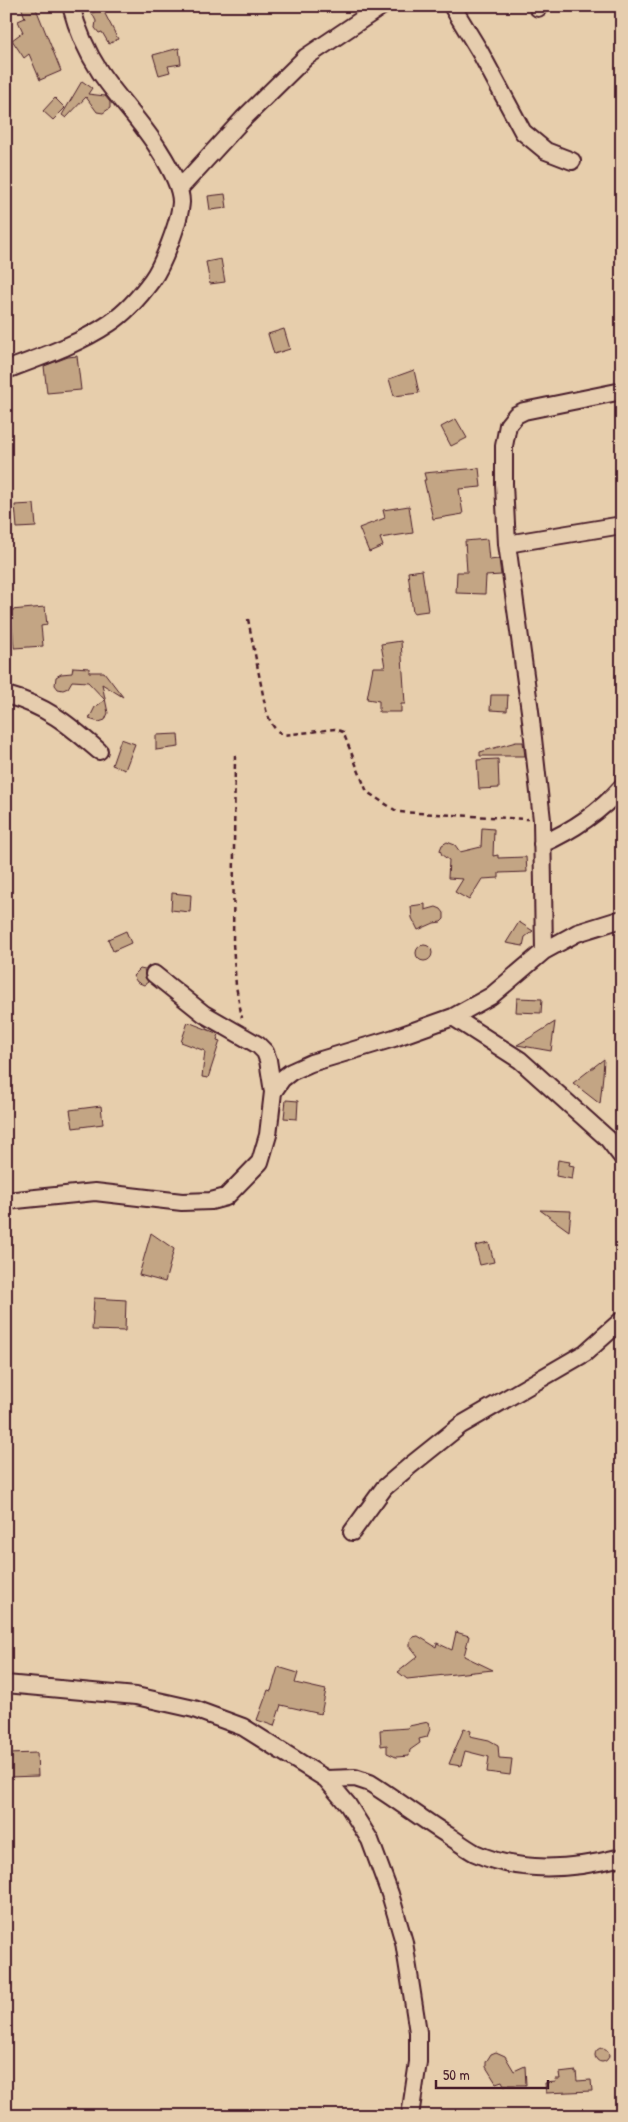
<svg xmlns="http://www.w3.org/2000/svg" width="628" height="2122" viewBox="0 0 628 2122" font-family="'Patrick Hand',sans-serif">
	<rect width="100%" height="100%" fill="#e7ceac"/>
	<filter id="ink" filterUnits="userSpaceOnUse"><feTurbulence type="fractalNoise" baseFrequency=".02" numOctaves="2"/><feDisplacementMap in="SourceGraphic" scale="10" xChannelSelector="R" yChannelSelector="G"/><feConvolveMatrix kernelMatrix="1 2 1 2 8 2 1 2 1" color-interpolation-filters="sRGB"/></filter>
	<g filter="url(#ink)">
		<path fill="#c3a584" stroke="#4a1f2b" d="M21,6H35L61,71L40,80L29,54L24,58L12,40L23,32L18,21L25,18Z
			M101,6L118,39L109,44L102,32L99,33L95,28L96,21L92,13L100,9Z
			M179,48L181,64L168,66L170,72L159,75L153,55Z
			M82,81L92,88L88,94L105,96L110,102V108L103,113L97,112L86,97L66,118L62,115Z
			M55,98L65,108L53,120L43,111Z
			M225,194L227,208L210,210L208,196Z
			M221,259L225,282L210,284L206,262Z
			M284,329L290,349L274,354L268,334Z
			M77,356L81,390L47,393L44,366L68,357Z
			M414,370L419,393L394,396L389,379Z
			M456,419L467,438L451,446L441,427Z
			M479,468L481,487L459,489L463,514L433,519L424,480H426L424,473Z
			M34,504L36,527L17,528L15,505Z
			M409,506L413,533L380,538L383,546L369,552L359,528L385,518L383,510Z
			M487,539L489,560L499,559L501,575L486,576L485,594L456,593L457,572H467L465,541Z
			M422,570L428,611L413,613L408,572Z
			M45,607L47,625L41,626L43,646L14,648L11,610Z
			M401,641L405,704H401V712H379V701L367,699L373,667H385L381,644Z
			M73,667L89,668V672H104L123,697L102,684L108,713L105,720L99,722L89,719L95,707L105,700L88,682L72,681L68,688L63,690L58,689L55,685L56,677L61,674L72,673Z
			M491,695H508L507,711L490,710Z
			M178,734L179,747L156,750V735Z
			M121,739L135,744L125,770L112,765Z
			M516,742H523L525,756H480V752Z
			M498,759L499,788L479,789L477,760Z
			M482,828L494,829L493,856L498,855V858L526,857L527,872L499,873V878L482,879L469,900L455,892L463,879L448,878L449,860L442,855L440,850L442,845L447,842L455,845L460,852L481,847Z
			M172,893L191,895L190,912L171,910Z
			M425,904V910L436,907L441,909L444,913V919L441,922L434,923L418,930L412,918L411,906Z
			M519,922L533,931L525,937L523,946L506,943Z
			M126,931L131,943L113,951L108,939Z
			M416 953a8 8 0 1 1 16 0a8 8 0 1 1-16 0Z
			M140,969L145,970V977L148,982L144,985L137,982L133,976Z
			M517,998L542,999L541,1013L516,1012Z
			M188,1022L219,1034L217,1040L220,1041L208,1078L202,1077L205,1051L181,1042Z
			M555,1022L551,1051L517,1045L531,1037Z
			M604,1059L603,1075L600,1104L573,1083Z
			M286,1100L298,1101L297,1119L284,1118Z
			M101,1106L103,1124L73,1128L70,1110Z
			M558,1160L570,1162L569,1165L574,1166L572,1179L556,1176Z
			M540,1210L571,1211L569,1231Z
			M151,1233L174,1249L165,1282L139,1275Z
			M489,1243L494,1262L480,1265L475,1246Z
			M94,1298L126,1300L125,1331L92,1330Z
			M456,1632L469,1636L464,1656L493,1670L407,1679L398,1672L418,1656L410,1646V1641L413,1637L418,1636L436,1647L437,1643L452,1650Z
			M278,1667L298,1673L295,1683L326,1690L321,1714L281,1705L274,1726L257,1720L268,1690L271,1691Z
			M428,1722L430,1729L427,1737L419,1739L420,1743L410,1750L409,1756L396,1757L387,1753V1745L381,1746L380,1730L408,1728L409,1726Z
			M464,1728L471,1731L470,1736L489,1740L498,1745L499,1758L512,1759L510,1775L487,1772L489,1757L465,1751L461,1766L449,1764Z
			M37,1753L38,1776L8,1777V1754Z
			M595 2055a7 7 0 1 1 14 0a7 7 0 1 1-14 0Z
			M496,2052L505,2056L514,2071L525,2066L526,2085H504L502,2081L496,2083L486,2067V2062L491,2054Z
			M576,2071L577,2081L591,2080L592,2091L546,2093L545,2083L556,2082L555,2079H560L559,2073Z"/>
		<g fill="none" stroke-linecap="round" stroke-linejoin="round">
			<g stroke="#4a1f2b" stroke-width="20">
				<path id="street" d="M452,6L480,52L523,132L546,151L572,161
					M538,6V8
					M179,189L243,119L306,57L382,6
					M6,370C41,357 79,344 110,323C125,313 141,295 152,280C163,265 180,220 181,202C181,186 168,164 159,150C142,122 118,99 100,72C87,52 77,29 71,6
					M507,544L622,525
					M6,695C47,706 68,724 99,751
					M542,844C574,830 599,813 622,787
					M544,951L542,820L530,711L507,544L504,484V446L508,425L516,415L524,411L622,391
					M154,974L204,1014L258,1045L265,1052L268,1060L273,1092
					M453,1017L520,1060L608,1139L622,1157
					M6,1201L95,1192L182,1202L211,1201L226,1197L260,1162L268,1135L273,1092L282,1079L291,1072L311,1063L394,1038L453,1017L491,996L544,951L577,933L622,919
					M352,1532L384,1488L411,1465L461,1425L585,1353L622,1320
					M6,1684L136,1696L194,1709L243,1727L326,1779L348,1805L370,1840L390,1894L404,1942L418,2032V2062L410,2116
					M326,1779L355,1778L370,1783C397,1800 422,1819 449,1836C458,1842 466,1848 475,1853C521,1874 575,1869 622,1857"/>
			</g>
			<path stroke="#4a1f2b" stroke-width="2.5" stroke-dasharray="5 4" stroke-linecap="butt" d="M248,619L266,710C270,721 273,730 284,735L335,729L343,732L367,792L398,812L528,819
				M235,755L233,943L236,986L242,1018"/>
			<use href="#street" stroke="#e6cdae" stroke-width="16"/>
		</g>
	</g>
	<rect width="628" height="2122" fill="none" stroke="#e6cdae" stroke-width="25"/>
	<rect x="12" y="12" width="603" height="2097" fill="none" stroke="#4a1f2b" stroke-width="2" filter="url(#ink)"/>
	<path d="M436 2080v8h112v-8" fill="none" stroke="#4a1f2b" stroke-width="2.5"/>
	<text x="443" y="2080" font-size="15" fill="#4a1f2b" stroke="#e6cdae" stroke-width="4" paint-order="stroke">50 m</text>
</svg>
